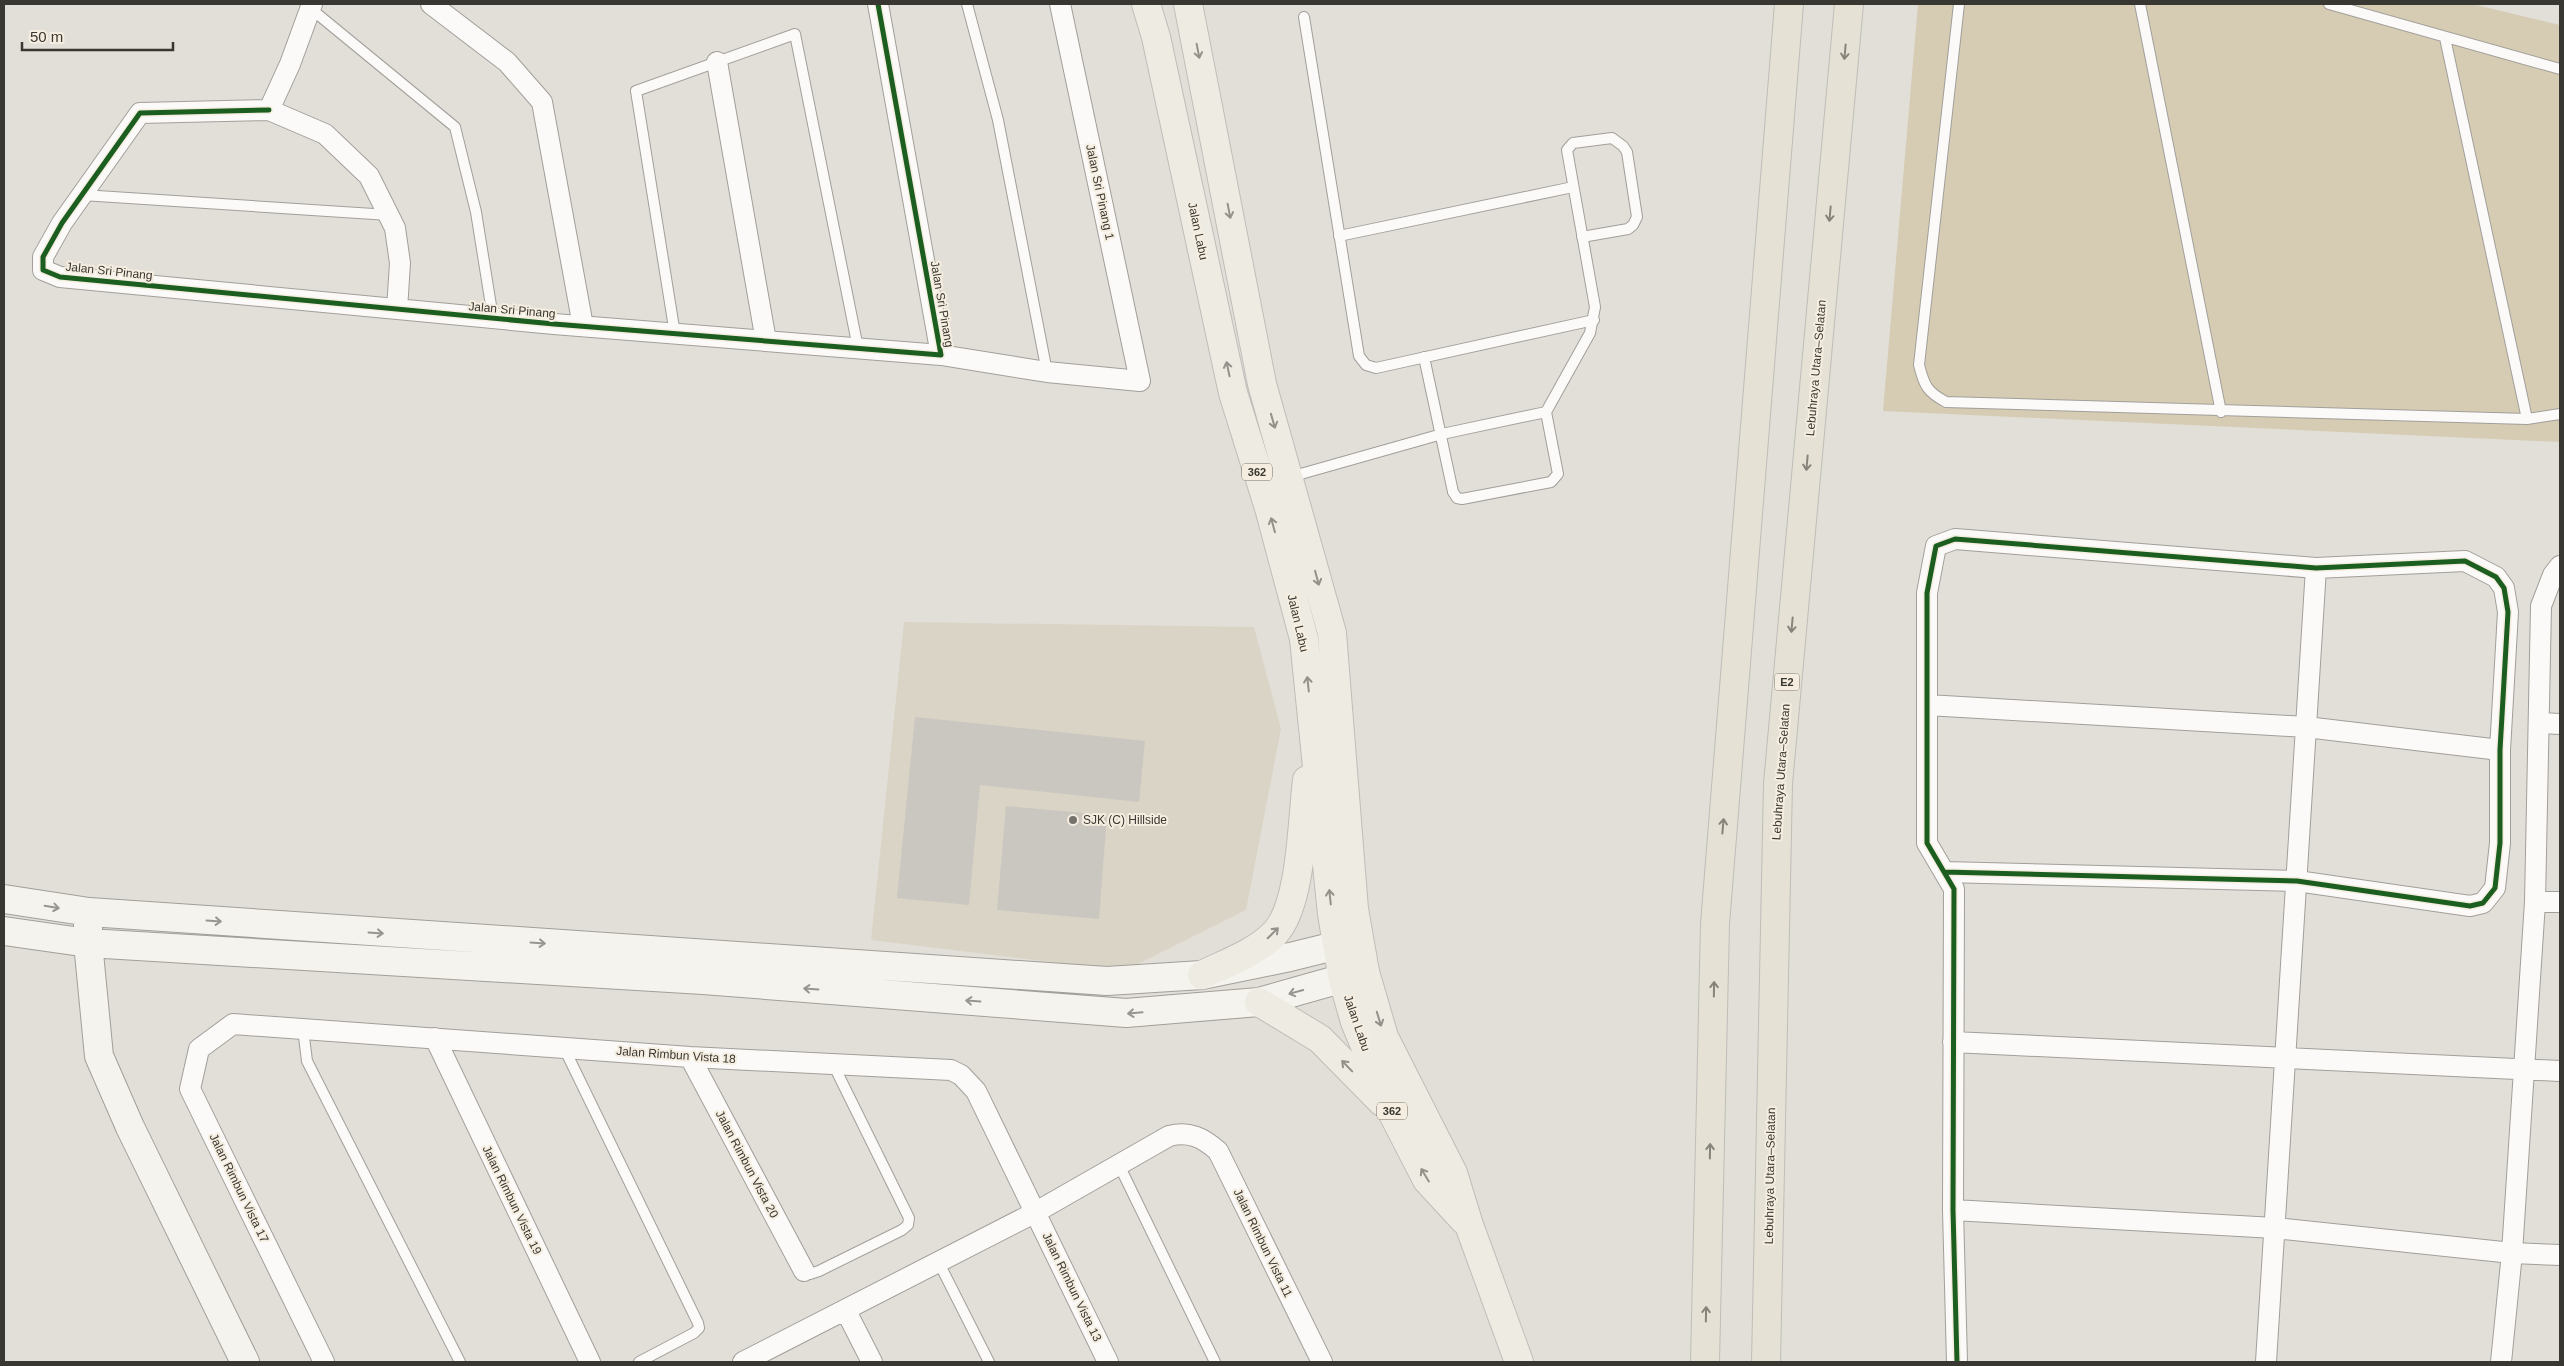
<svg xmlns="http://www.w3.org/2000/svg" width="2564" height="1366" viewBox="0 0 2564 1366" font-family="Helvetica,sans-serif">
	<rect width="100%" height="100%" fill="#e2dfd8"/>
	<path fill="#dad4c6" d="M904,622L1254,627L1281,729L1246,910L1124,971L871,940Z"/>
	<path fill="#d6ccb4" d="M1918,4H2472L2560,25V442L1883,411Z"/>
	<path fill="#cac7c1" d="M915,717L1145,741L1139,802L980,785L969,905L897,898Z
		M1006,806L1107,815L1099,919L997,910Z"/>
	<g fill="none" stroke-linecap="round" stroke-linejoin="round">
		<g stroke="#a29f9a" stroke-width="12">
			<path id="lane" d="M967,4L998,120L1047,372
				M1959,4L1919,365C1924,385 1927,392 1946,402L2527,419L2560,414
				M2140,4L2221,412
				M2329,4L2560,69
				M310,8L455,127L476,212L493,318
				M1304,17L1359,356L1366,365L1376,368L1594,320
				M2445,38L2527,419
				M82,195L389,215
				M1339,236L1573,187
				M675,334L636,91L795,34L858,348
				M1424,357L1453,492L1457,498L1462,499L1551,482L1558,474L1546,412
				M1290,477L1442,434L1546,412L1590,333L1595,307L1567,150L1573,143L1612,138L1623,146L1627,152L1637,217L1633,225L1628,229L1582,237
				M303,1029L307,1061L460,1362
				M564,1048L698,1323L699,1328L694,1333L639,1362
				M1119,1165L1215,1362
				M939,1263L989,1362
				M804,1271L810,1274L819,1271L902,1230L908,1225L909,1218L833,1064"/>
		</g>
		<g stroke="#a29f9a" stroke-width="22">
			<path id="street" d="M312,4L290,64L269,110L325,134L369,176L395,228L400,263L397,309
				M431,4L507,62L542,102L583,326
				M717,62L766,341
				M269,110L140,113L62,223L43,257V270L60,277L554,324L941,355L878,4
				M941,355L1047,372L1140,381L1060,4
				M1927,705L2306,727L2500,750
				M2539,723L2560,724
				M1944,872L2297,881L2470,906L2483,903L2495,888L2500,843V750L2508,612L2504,588L2496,577L2465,561L2316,568L1955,539L1936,546L1927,593V843L1954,889L1953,1210L1957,1362
				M2535,902H2560
				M435,1038L590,1362
				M1953,1042L2560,1071
				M690,1057L804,1271
				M1953,1210L2275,1228L2512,1253L2560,1255
				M846,1311L872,1362
				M324,1362L190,1089L199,1049L233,1024L690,1057L951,1070L961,1075L976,1091L1108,1362
				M743,1362L1036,1212L1169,1136C1189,1131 1202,1137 1218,1151L1322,1362
				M2266,1362L2316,568
				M2501,1362L2512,1253L2535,902L2541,606L2553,575L2560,566"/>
		</g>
		<g stroke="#a29f9a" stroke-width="30">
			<path id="secondary" d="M4,899L89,912L1107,981L1202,975L1290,957L1359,940
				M88,925V943L99,1056L130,1127L245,1362
				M4,931L88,943L703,980L1126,1013L1259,1002L1365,972"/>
		</g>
		<g stroke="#bebdb8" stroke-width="30">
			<path id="primary" d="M1146,4L1156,37L1233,393L1269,508L1304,639L1332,914L1343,980L1355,1022L1393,1114L1427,1180L1464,1220
				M1188,4L1262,384L1332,633L1354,909L1365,972L1384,1037L1453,1173L1469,1225L1519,1362
				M1202,975C1226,963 1256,953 1275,933C1302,904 1302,819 1307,780
				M1259,1002L1320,1039L1382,1102"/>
		</g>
		<g stroke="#bebdb8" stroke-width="30">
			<path id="highway" d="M1705,1362L1715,924L1789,4
				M1766,1362L1778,784L1849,4"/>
		</g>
		<use href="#lane" stroke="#fbfaf9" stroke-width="10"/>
		<use href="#street" stroke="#fbfaf9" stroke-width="20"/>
		<use href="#secondary" stroke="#f5f3ee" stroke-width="28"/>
		<use href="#primary" stroke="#eeebe3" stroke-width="28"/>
		<use href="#highway" stroke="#e5e1d4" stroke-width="28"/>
		<g stroke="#f5eee0" stroke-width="8">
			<path id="cycleway" d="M269,110L140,113L62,223L43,257V270L60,277L554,324L941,355L878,4
				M1944,872L2297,881L2470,906L2483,903L2495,888L2500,843V750L2508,612L2504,588L2496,577L2465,561L2316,568L1955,539L1936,546L1927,593V843L1954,889L1953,1210L1957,1362"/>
		</g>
		<use href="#cycleway" stroke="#1b5e20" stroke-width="5"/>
	</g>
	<defs><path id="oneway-shaft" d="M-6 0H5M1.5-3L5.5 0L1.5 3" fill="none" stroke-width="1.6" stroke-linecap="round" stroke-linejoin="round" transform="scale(1.25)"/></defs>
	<g stroke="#94918a">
		<use href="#oneway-shaft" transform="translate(1198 51) rotate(79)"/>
		<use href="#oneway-shaft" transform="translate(1229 211) rotate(79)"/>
		<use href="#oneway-shaft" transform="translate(1228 369) rotate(-102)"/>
		<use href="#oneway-shaft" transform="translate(1273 421) rotate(74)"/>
		<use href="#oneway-shaft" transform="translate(1273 525) rotate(-105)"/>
		<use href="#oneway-shaft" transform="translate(1317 578) rotate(75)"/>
		<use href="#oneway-shaft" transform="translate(1308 684) rotate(-96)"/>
		<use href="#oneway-shaft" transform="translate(1330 897) rotate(-96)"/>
		<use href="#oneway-shaft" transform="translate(1273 933) rotate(-45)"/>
		<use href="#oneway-shaft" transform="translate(1379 1019) rotate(73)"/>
		<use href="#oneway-shaft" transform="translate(1347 1066) rotate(-134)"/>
		<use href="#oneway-shaft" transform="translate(1425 1175) rotate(-121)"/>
	</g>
	<g stroke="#86847a">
		<use href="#oneway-shaft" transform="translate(1845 52) rotate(95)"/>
		<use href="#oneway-shaft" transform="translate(1830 214) rotate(95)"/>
		<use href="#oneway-shaft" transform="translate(1807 463) rotate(95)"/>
		<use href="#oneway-shaft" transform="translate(1792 625) rotate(95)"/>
		<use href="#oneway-shaft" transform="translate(1723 826) rotate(-85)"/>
		<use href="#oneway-shaft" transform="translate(1714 989) rotate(-89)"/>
		<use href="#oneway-shaft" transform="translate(1710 1151) rotate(-89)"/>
		<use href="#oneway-shaft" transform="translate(1706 1314) rotate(-89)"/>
	</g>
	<g stroke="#979590">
		<use href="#oneway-shaft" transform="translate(52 907) rotate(9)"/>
		<use href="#oneway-shaft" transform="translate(214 921) rotate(4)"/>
		<use href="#oneway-shaft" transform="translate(376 933) rotate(4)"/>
		<use href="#oneway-shaft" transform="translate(538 943) rotate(4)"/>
		<use href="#oneway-shaft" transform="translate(811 989) rotate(-176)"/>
		<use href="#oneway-shaft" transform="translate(1296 992) rotate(165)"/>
		<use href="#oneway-shaft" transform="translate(973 1001) rotate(-176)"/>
		<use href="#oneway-shaft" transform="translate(1135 1013) rotate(175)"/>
	</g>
	<circle fill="#74726b" stroke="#f5eee0" stroke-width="2" cx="1073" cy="820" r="5"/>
	<g text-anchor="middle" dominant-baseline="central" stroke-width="4" stroke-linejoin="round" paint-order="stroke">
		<g fill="#f5eee0" stroke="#716e66" stroke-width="1">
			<rect x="1242" y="463.5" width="30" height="17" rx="4"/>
			<rect x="1774.5" y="673.5" width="25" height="17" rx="4"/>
			<rect x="1377" y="1102.5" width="30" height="17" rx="4"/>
		</g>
		<g font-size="11" font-weight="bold" fill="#393731">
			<text x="1257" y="472">362</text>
			<text x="1787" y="682">E2</text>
			<text x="1392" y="1111">362</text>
		</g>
		<g font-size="12" fill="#393731" stroke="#f5eee0">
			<text transform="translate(1100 192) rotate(78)">Jalan Sri Pinang 1</text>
			<text transform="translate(1198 231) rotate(78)">Jalan Labu</text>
			<text transform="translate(109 271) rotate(6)">Jalan Sri Pinang</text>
			<text transform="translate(942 304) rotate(80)">Jalan Sri Pinang</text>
			<text transform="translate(512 310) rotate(5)">Jalan Sri Pinang</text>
			<text transform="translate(1816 368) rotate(-85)">Lebuhraya Utara–Selatan</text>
			<text transform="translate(1298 623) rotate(77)">Jalan Labu</text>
			<text transform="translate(1781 772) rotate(-86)">Lebuhraya Utara–Selatan</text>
			<text transform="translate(1357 1023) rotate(71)">Jalan Labu</text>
			<text transform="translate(676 1055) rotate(4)">Jalan Rimbun Vista 18</text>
			<text transform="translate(747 1164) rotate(62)">Jalan Rimbun Vista 20</text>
			<text transform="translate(1770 1176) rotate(-89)">Lebuhraya Utara–Selatan</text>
			<text transform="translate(239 1188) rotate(64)">Jalan Rimbun Vista 17</text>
			<text transform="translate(512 1200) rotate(64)">Jalan Rimbun Vista 19</text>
			<text transform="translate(1263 1243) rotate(64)">Jalan Rimbun Vista 11</text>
			<text transform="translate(1072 1287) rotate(64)">Jalan Rimbun Vista 13</text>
		</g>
		<g font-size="12" fill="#393731" stroke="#f5eee0" text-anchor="start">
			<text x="1083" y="820">SJK (C) Hillside</text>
		</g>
	</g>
	<rect width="2564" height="1366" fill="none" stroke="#393731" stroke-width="10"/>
	<path d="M22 42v8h151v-8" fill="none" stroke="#393731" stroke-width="2.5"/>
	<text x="30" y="42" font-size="15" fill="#393731" stroke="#f5eee0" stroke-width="4" paint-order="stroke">50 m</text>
</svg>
